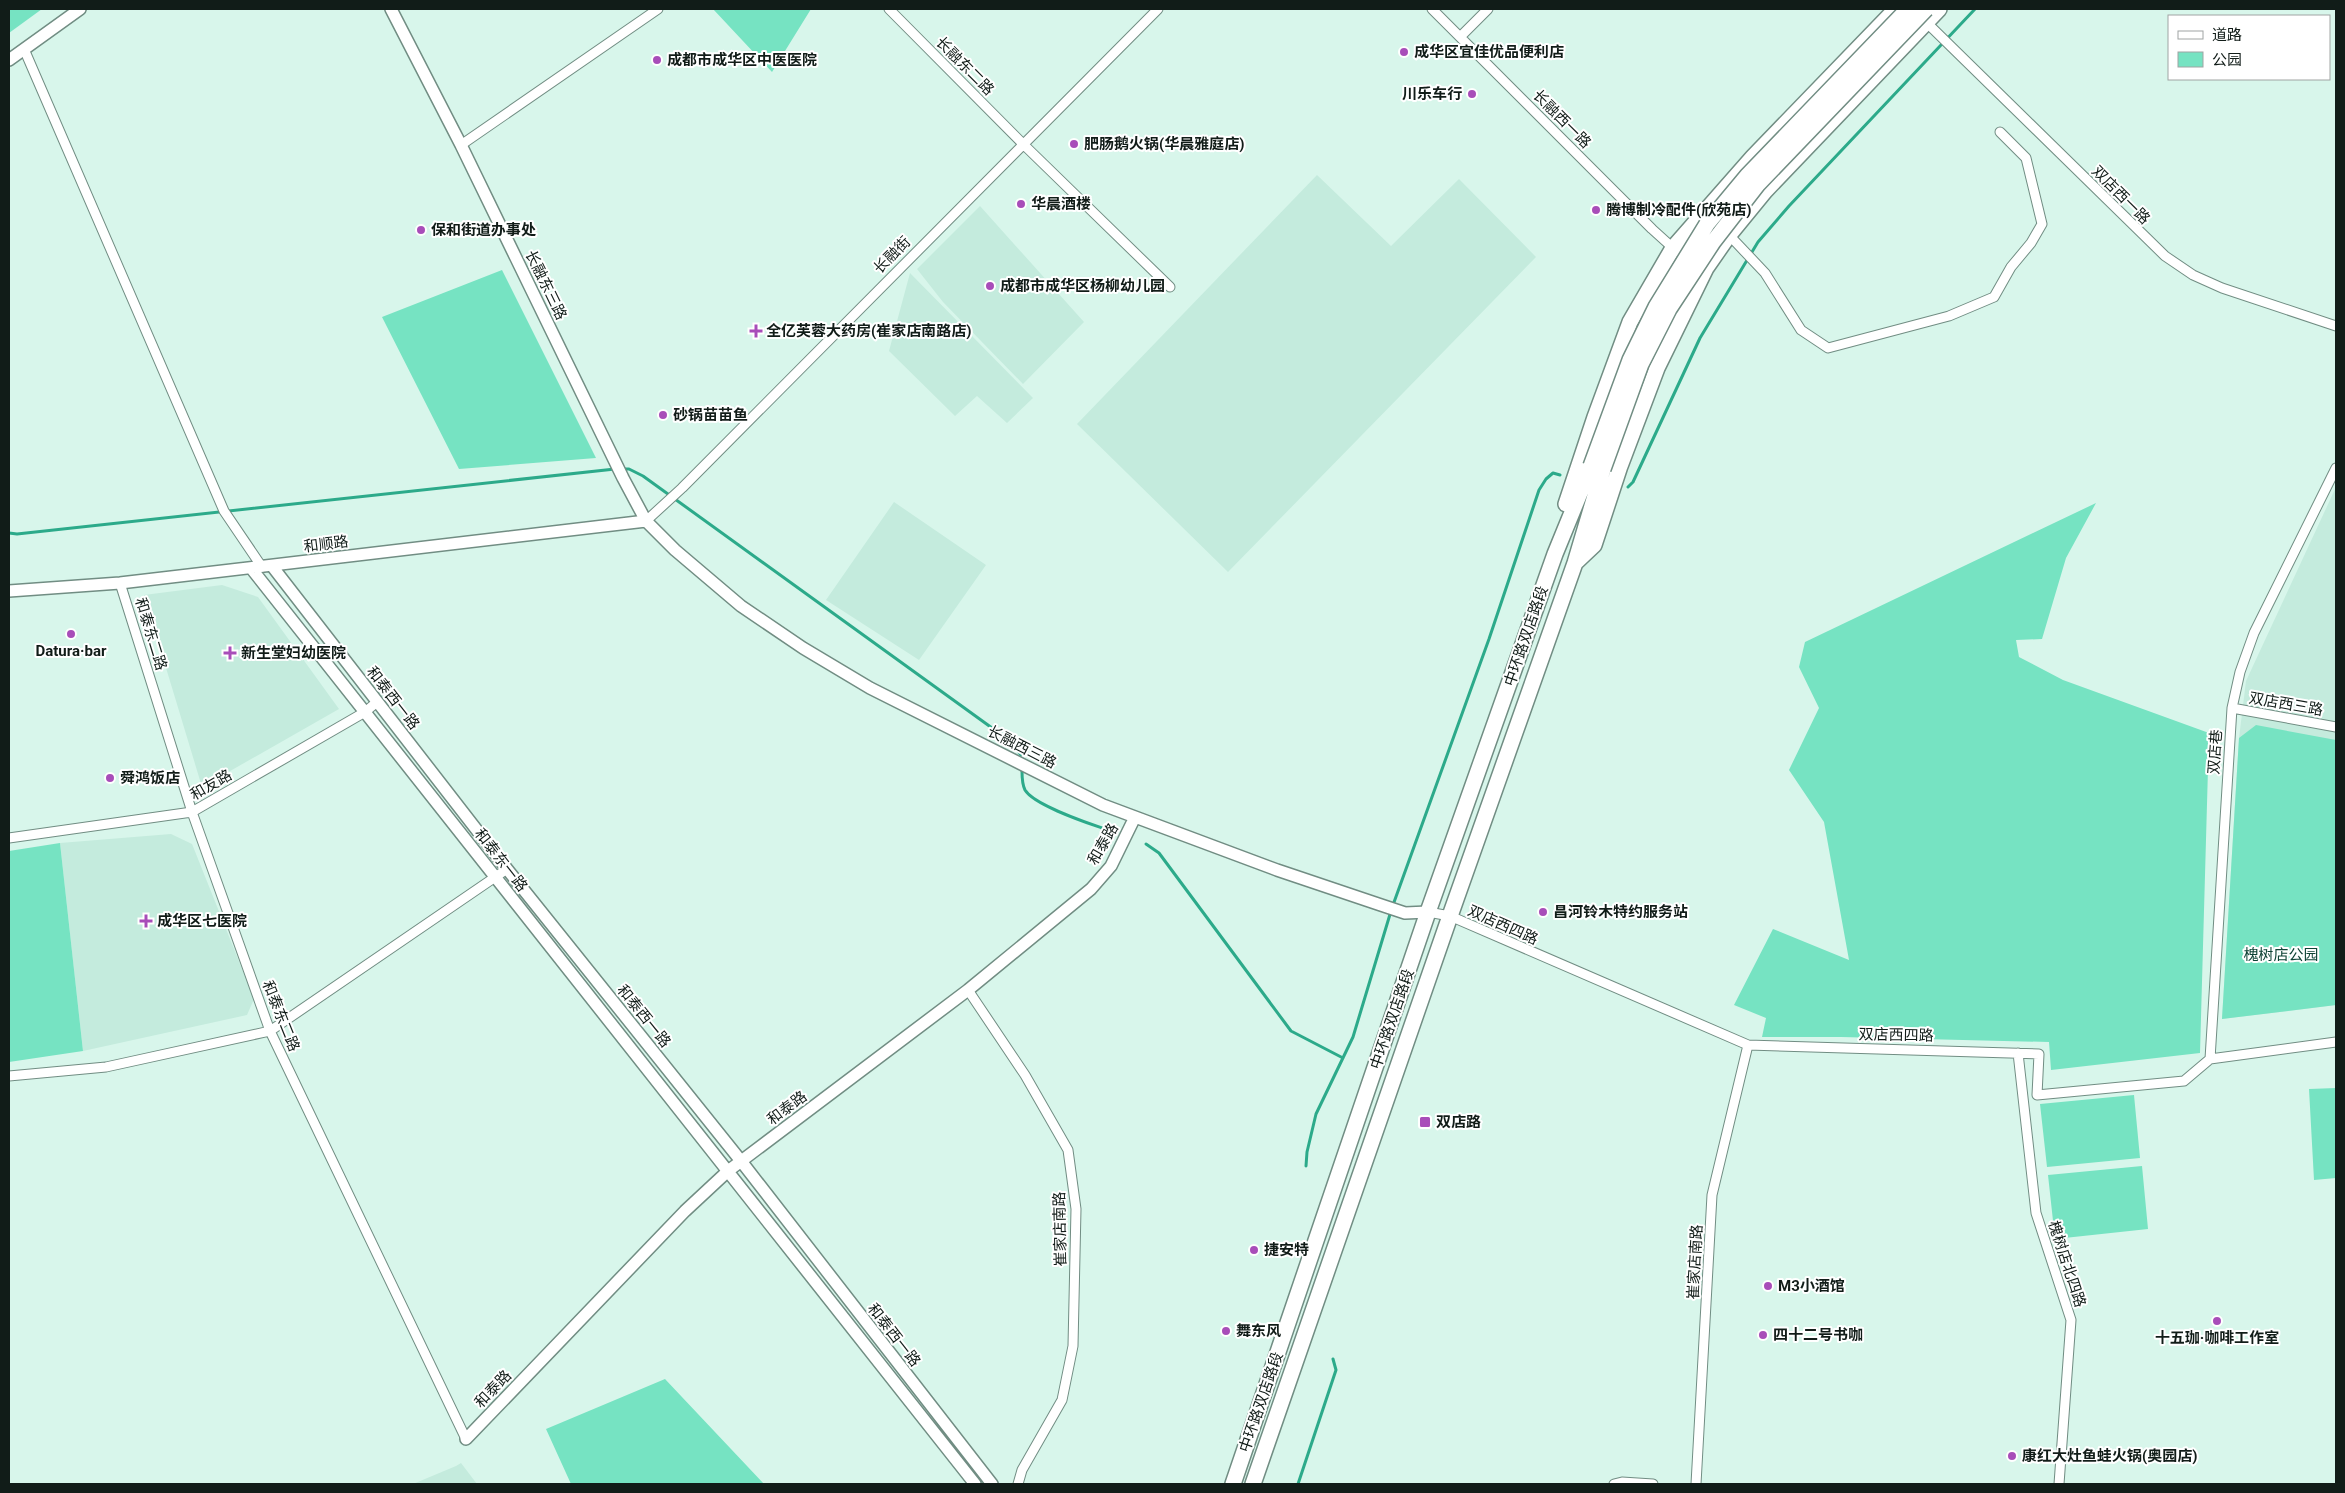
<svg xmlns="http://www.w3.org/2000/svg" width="2345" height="1493" viewBox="0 0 2345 1493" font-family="Roboto,'Noto Sans SC',sans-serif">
	<rect width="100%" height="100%" fill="#d8f6eb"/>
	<path fill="#c4ebdd" d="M1317,175L1391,246L1459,179L1536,257L1228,572L1077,424Z
		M980,206L1084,322L1023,384L943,302L917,269Z
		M910,273L1033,398L1007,423L977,396L955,416L889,351Z
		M2336,487V1005L2222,1019L2239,738L2246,681Z
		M894,502L986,565L919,660L826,600Z
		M222,585L258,597L339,709L202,787L144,595Z
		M171,834L192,844L254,999L247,1015L83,1051L60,843Z
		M461,1463L477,1484H413L456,1466Z"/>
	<path fill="#76e3c2" d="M9,9H42L9,33Z
		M713,9H811L772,72Z
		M502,270L596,458L459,469L382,317Z
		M2096,503L2066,558L2042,639L2016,640L2019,657L2063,680L2209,733L2200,1053L2051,1070L2049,1042L1841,1037H1762L1766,1018L1734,1005L1773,929L1849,960L1824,822L1789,770L1819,708L1799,667L1805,642Z
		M2256,725L2336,740V1005L2222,1019L2239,738Z
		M60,843L83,1051L9,1062V851Z
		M2336,1088V1178L2314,1180L2309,1089Z
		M2134,1095L2140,1158L2047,1167L2040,1104Z
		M2142,1166L2148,1229L2055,1239L2048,1175Z
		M665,1379L764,1484H571L546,1429Z"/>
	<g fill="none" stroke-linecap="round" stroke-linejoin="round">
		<path stroke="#2caa8a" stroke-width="3" d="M621,469H629L643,476L999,733L1013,744L1021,755
			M1628,487L1633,482L1700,338L1758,242L1789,206L1975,9
			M9,533L17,534L615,469
			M1022,771C1022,778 1022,784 1025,790C1034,805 1085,822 1102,828
			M1146,844L1159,853L1291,1031L1343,1058
			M1393,905L1489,639L1539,490L1546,479L1553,473L1560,475
			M1306,1166L1307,1152L1316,1114L1353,1037L1391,911
			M1298,1484L1336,1370L1333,1359"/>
		<g stroke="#718d83" stroke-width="11">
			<path id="minor" d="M889,9L1022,143L1170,287
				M1432,9L1652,229L1673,248L1690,259
				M1926,22L2165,256L2193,275L2222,288L2336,326
				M1460,37L1488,9
				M24,49L224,511L262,567
				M461,145L658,9
				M1729,235L1765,273L1801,330L1828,348L1949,316L1994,297L2011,267L2031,243L2042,224L2026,158L2000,132
				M646,521L682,488L1158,9
				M120,583L192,812L270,1031L466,1439
				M2232,708L2336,727
				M9,838L192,812L365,712L377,702
				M1428,912L1450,916L1748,1045L2039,1054L2037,1095L2184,1081L2210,1059L2336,1042
				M968,990L1025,1075L1068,1150L1076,1209L1073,1346L1062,1400L1022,1470L1018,1484
				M2018,1053L2036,1213L2071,1320L2059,1484
				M2210,1059L2232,708L2240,672L2254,633L2336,468
				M9,1076L106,1067L270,1031L507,869
				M1614,1484L1622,1482L1653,1484
				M1696,1484L1712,1195L1748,1045"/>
		</g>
		<g stroke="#718d83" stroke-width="14">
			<path id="tertiary" d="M391,9L461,145L623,478L646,521L675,550L741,606L803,648L870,688L1103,805L1277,870L1378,904L1405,913L1428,912
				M9,60L80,9
				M272,566L507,869L741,1161L992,1484
				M251,568L975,1484
				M9,591L120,583L646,521
				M466,1439L685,1211L728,1171L968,990L1091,889L1111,866L1135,817"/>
		</g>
		<g stroke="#718d83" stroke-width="18">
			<path id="primary" d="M1566,504L1595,417L1630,322L1673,248L1753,157L1896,9
				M1576,562L1594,545L1620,466L1657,368L1706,268L1729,235L1765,191L1939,9
				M1233,1484L1428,912L1555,554L1591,466
				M1253,1484L1450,916L1575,563L1603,469"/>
		</g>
		<use href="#minor" stroke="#fff" stroke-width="9"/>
		<use href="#tertiary" stroke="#fff" stroke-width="11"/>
		<use href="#primary" stroke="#fff" stroke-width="15"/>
		<g stroke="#718d83" stroke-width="18" stroke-linecap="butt">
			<path id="primary-bridge" d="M1591,466L1630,360L1656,307L1707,224L1747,176L1908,9
				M1603,469L1641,364L1669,309L1713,242L1758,184L1926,9"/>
		</g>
		<use href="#primary-bridge" stroke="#fff" stroke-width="15"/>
	</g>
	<g fill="#a84db9" stroke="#fff" stroke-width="2">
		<circle cx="1404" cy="52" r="5"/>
		<circle cx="657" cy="60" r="5"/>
		<circle cx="1472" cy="94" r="5"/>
		<circle cx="1074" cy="144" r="5"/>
		<circle cx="1021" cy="204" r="5"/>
		<circle cx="1596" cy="210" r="5"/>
		<circle cx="421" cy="230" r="5"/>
		<circle cx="990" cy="286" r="5"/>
		<path d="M753.5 323.5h5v5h5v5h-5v5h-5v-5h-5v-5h5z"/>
		<circle cx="663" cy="415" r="5"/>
		<circle cx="71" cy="634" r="5"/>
		<path d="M227.5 645.5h5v5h5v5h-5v5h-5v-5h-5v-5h5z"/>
		<circle cx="110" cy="778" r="5"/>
		<circle cx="1543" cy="912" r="5"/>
		<path d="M143.5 913.5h5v5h5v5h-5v5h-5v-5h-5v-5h5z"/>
		<rect x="1419" y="1116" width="12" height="12" rx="2.5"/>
		<circle cx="1254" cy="1250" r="5"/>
		<circle cx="1768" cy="1286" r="5"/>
		<circle cx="2217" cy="1321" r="5"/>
		<circle cx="1226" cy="1331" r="5"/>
		<circle cx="1763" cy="1335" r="5"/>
		<circle cx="2012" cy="1456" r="5"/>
	</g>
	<g text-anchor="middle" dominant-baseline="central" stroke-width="4" stroke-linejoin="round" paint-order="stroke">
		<g font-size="15" font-weight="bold" fill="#111c18" stroke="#fff" text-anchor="start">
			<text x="1414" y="52">成华区宜佳优品便利店</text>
			<text x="667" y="60">成都市成华区中医医院</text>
			<text x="1462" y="94" text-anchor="end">川乐车行</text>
			<text x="1084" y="144">肥肠鹅火锅(华晨雅庭店)</text>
			<text x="1031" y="204">华晨酒楼</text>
			<text x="1606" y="210">腾博制冷配件(欣苑店)</text>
			<text x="431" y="230">保和街道办事处</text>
			<text x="1000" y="286">成都市成华区杨柳幼儿园</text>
			<text x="766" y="331">全亿芙蓉大药房(崔家店南路店)</text>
			<text x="673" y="415">砂锅苗苗鱼</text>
			<text x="71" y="651" text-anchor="middle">Datura·bar</text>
			<text x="241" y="653">新生堂妇幼医院</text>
			<text x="120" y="778">舜鸿饭店</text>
			<text x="1553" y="912">昌河铃木特约服务站</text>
			<text x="157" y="921">成华区七医院</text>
			<text x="1436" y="1122">双店路</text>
			<text x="1264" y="1250">捷安特</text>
			<text x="1778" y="1286">M3小酒馆</text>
			<text x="1236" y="1331">舞东风</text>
			<text x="1773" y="1335">四十二号书咖</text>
			<text x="2217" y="1338" text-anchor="middle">十五珈·咖啡工作室</text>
			<text x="2022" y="1456">康红大灶鱼蛙火锅(奥园店)</text>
		</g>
		<g font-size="15" fill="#111c18" stroke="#fff">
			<text transform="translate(965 66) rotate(45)">长融东二路</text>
			<text transform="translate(1562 119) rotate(45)">长融西一路</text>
			<text transform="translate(2121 195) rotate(45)">双店西一路</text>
			<text transform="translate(892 255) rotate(-45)">长融街</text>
			<text transform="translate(546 285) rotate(64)">长融东三路</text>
			<text transform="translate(326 544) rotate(-7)">和顺路</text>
			<text transform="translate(151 634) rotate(73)">和泰东二路</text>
			<text transform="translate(1526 636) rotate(-71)">中环路双店路段</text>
			<text transform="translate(393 698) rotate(52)">和泰西一路</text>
			<text transform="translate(2286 704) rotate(10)">双店西三路</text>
			<text transform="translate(1022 747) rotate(27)">长融西三路</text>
			<text transform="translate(2215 752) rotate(-86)">双店巷</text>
			<text transform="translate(211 785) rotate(-30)">和友路</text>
			<text transform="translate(1103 844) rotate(-60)">和泰路</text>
			<text transform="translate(501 860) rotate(52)">和泰东一路</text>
			<text transform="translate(1503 925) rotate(24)">双店西四路</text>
			<text transform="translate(281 1016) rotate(68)">和泰东二路</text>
			<text transform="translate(644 1016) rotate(51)">和泰西一路</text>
			<text transform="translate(1392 1019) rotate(-71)">中环路双店路段</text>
			<text transform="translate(1896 1035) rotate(1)">双店西四路</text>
			<text transform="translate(787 1108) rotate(-37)">和泰路</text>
			<text transform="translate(1060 1229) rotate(-91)">崔家店南路</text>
			<text transform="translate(1695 1262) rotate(-87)">崔家店南路</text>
			<text transform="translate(2067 1264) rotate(72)">槐树店北四路</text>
			<text transform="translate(894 1335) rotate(52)">和泰西一路</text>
			<text transform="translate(493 1389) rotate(-46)">和泰路</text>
			<text transform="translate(1261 1402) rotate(-71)">中环路双店路段</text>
		</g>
		<g font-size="15" fill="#0e4335" stroke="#fff">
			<text x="2281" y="955">槐树店公园</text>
		</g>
	</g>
	<rect width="2345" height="1493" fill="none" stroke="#111c18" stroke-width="20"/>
	<rect x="2168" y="15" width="162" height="65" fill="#ffffff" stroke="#a0a4a3"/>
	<rect x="2178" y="31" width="25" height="8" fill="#ffffff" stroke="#a0a4a3"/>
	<text x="2212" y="40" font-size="15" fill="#111c18">道路</text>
	<rect x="2178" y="52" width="25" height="15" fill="#76e3c2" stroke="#a0a4a3"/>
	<text x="2212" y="65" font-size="15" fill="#111c18">公园</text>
</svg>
